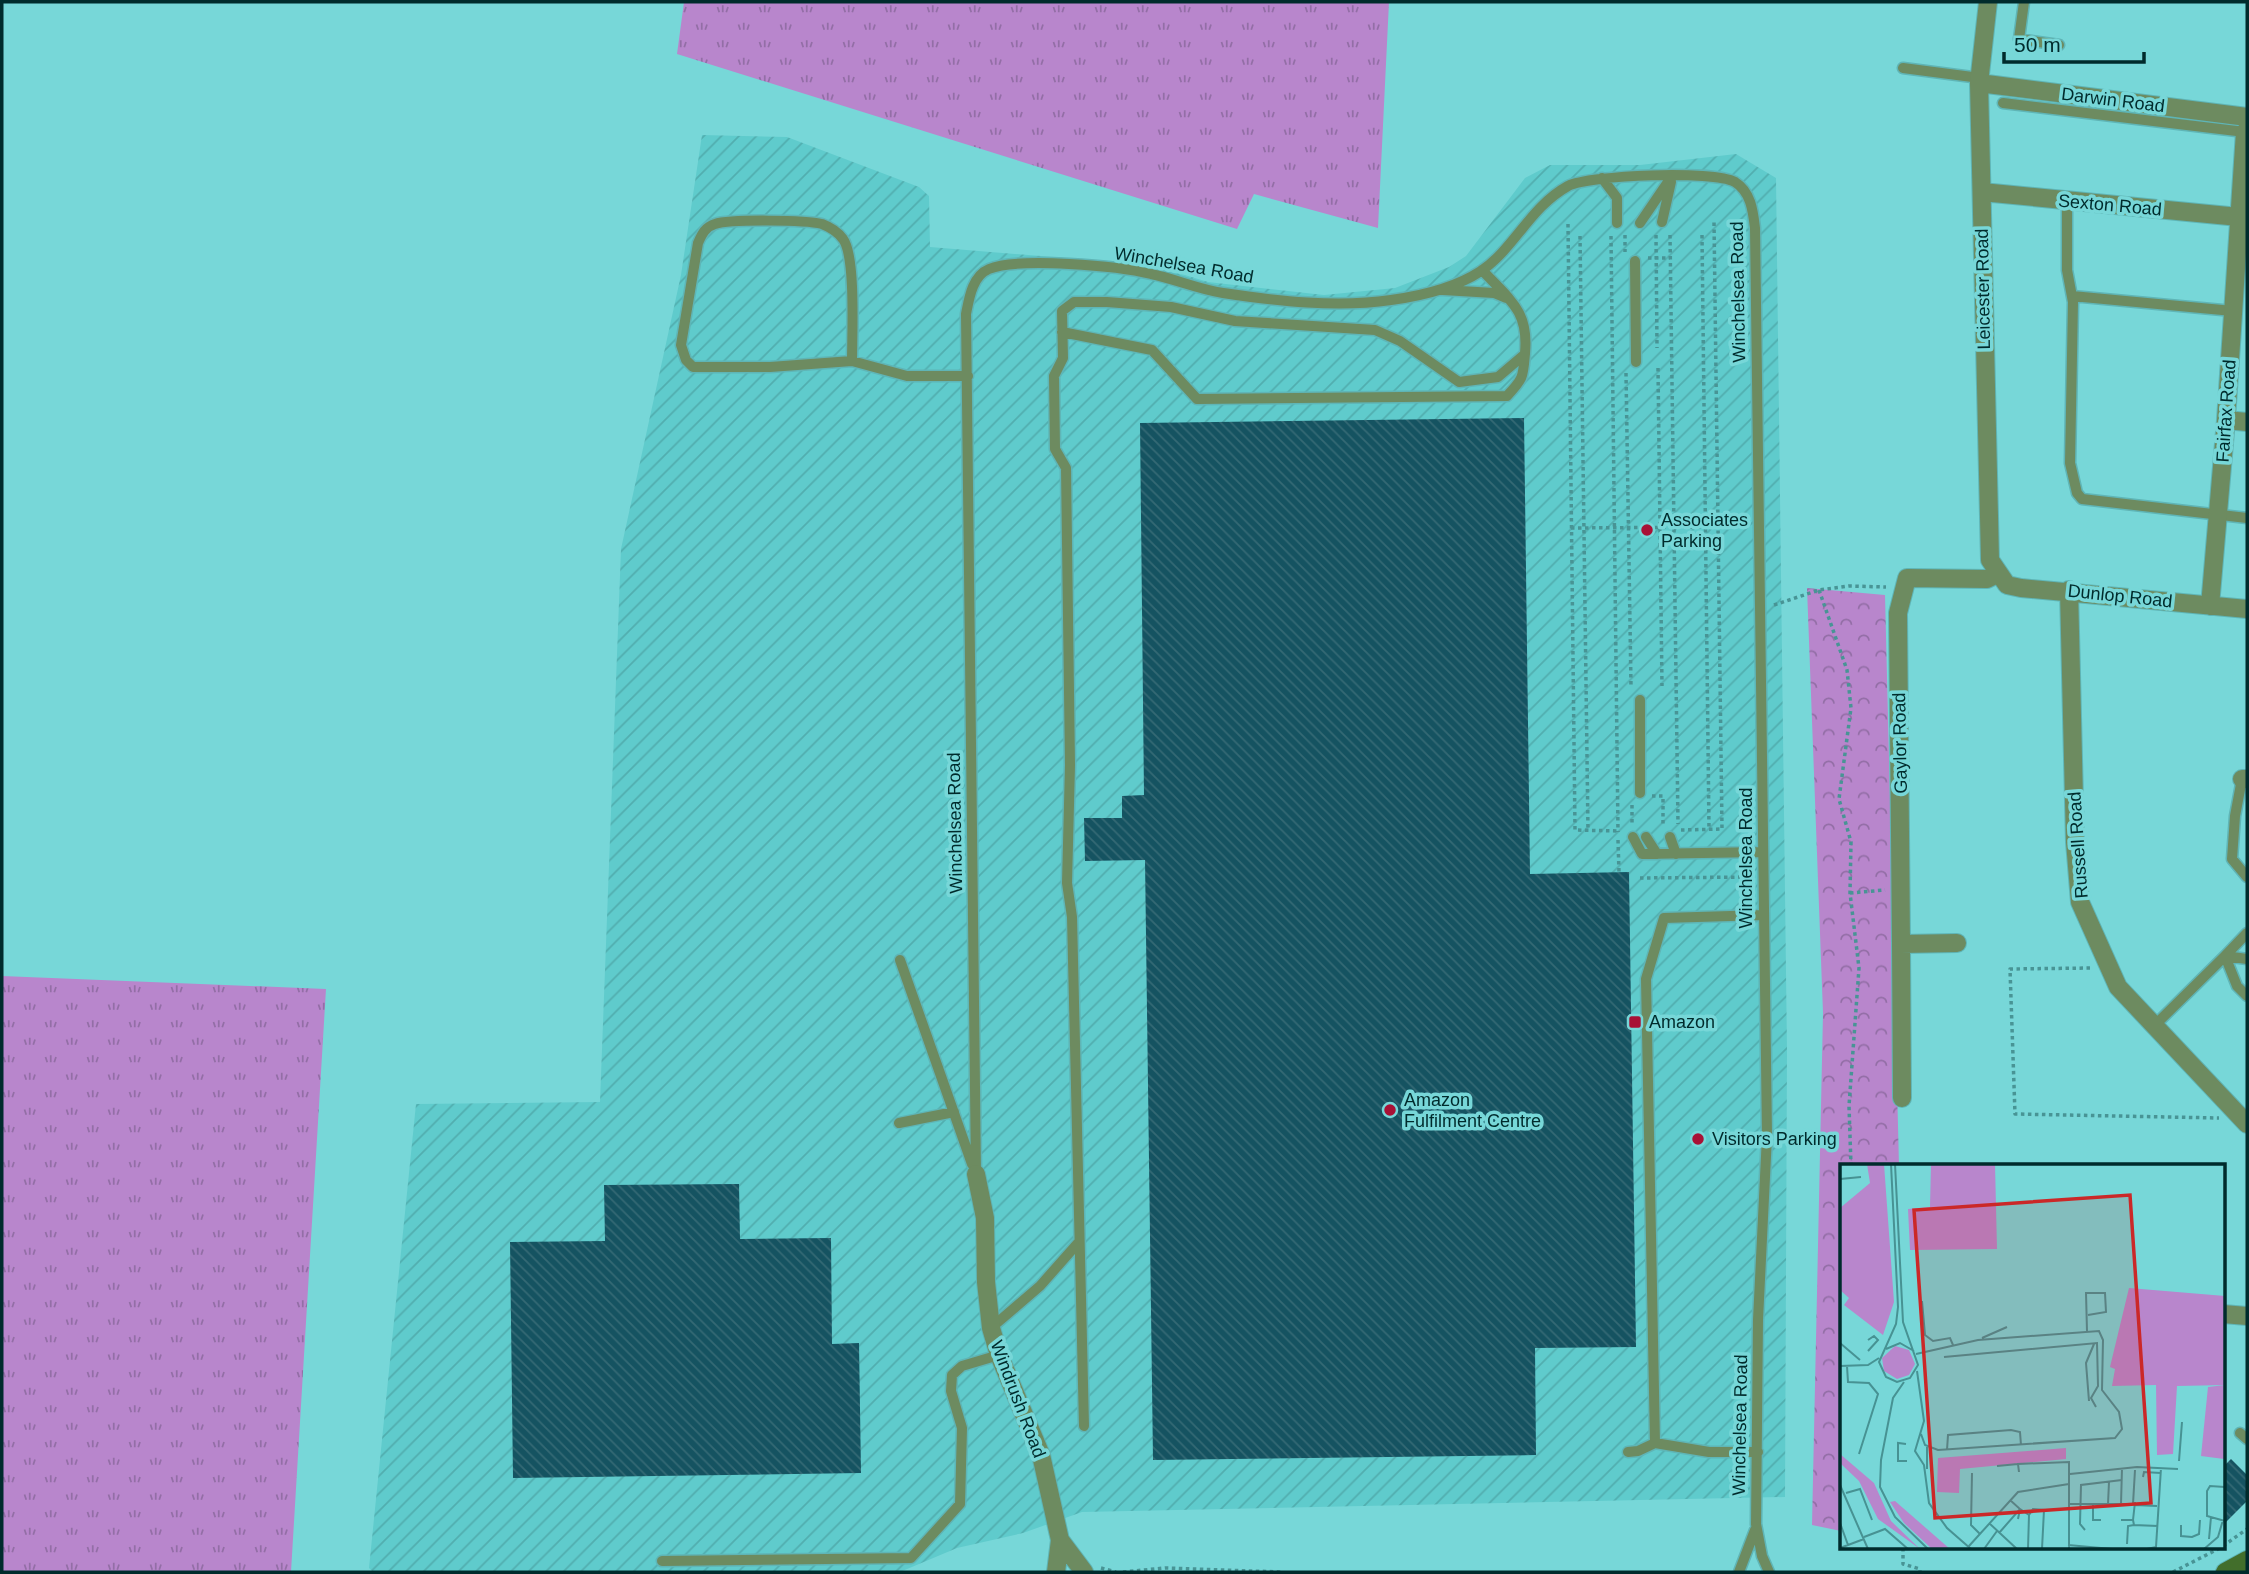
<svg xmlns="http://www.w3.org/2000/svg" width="2249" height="1574" viewBox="0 0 2249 1574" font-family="Arial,sans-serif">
	<defs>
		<pattern id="industrial-furrows" width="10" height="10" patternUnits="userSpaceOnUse" patternTransform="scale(1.75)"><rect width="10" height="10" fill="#5fcbcc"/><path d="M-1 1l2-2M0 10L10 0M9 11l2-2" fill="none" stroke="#51aeaf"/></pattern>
		<pattern id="grass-tufts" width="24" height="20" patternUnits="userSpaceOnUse" patternTransform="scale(1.75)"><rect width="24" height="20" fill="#b886cc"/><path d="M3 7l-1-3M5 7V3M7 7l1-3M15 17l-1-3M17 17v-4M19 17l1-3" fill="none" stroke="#936ea6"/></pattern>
		<pattern id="park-crowns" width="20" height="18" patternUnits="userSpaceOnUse" patternTransform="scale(1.75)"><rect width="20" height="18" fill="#b886cc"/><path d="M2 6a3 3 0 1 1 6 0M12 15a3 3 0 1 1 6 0" fill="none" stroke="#936ea6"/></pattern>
		<pattern id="building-back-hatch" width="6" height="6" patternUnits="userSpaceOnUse" patternTransform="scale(1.75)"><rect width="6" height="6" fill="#155361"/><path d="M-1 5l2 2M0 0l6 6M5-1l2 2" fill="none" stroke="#346974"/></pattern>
	</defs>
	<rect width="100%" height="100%" fill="#77d7d8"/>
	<path fill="url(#industrial-furrows)" d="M702,135L787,137L919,187L929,196L930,247L1152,265L1208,282L1324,295L1395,288L1449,267L1466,256L1525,178L1550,165H1640L1736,154L1776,178L1787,1050L1785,1497L1082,1512L1023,1533L957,1548L900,1572H373L369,1568L416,1104L600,1102L621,549L681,275Z"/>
	<path fill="url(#grass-tufts)" d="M684,2H1389L1378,228L1254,194L1237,229L677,54Z
		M2,976L326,989L291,1572H2Z"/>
	<path fill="url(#park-crowns)" d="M1807,588L1885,595L1899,1166H1841V1531L1812,1525L1823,1013Z"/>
	<path fill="url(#building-back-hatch)" d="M1524,418L1530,874L1629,872L1636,1347L1535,1348L1536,1455L1153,1460L1145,860L1085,861L1084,818H1122V796L1144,795L1140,423Z
		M739,1184L740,1239L831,1238L832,1344L859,1343L861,1473L513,1478L510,1242L605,1241L604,1185Z
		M2231,1459L2247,1475V1501L2223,1525V1467Z"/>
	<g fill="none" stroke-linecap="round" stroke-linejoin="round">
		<g stroke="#5fb5b6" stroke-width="13">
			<path id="lane" d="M2024,2L2019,39L2059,45
				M1903,68L1980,78
				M2003,103L2245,132
				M1602,178L1617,198V223
				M2067,201V270L2073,302L2070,463L2077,493L2082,499L2247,518
				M1662,222L1671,182
				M1640,223L1672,176
				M1635,261L1636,362
				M1443,290L1494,293L1506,298
				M2072,296L2233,311
				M1062,332L1152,350L1197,399L1507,396C1524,378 1523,377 1525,353C1529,311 1510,300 1482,270
				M852,361C852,337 856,256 843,239C838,232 830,227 822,224C806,220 730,219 715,224C705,227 702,234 698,243L681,345L686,360L693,367H770L852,361L907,376H968
				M1640,700V793
				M2242,779L2235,816L2232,859L2247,877
				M1633,837L1642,854L1763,852
				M1646,837L1657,854
				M1670,837L1676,854
				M2247,933L2225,956L2237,986L2247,996
				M900,960L972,1164
				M2153,1027L2225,956L2247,959
				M899,1123L954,1112
				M976,1174L966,314C969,299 972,276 989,269C1018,257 1119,266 1151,274C1175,279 1198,289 1223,293C1277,301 1337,308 1391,300C1421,296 1455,288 1481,271C1514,249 1530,207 1568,186C1590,175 1713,170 1735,182C1751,192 1753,211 1755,228L1767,1136L1758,1320L1756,1524L1762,1556L1769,1572
				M991,1328L1040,1286L1078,1243
				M1084,1426L1072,917L1067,883L1070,765L1066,468L1055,449L1054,376L1063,358L1062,311L1074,302H1107L1171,307L1235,321L1375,330L1400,341L1459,382L1498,377L1525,354
				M2240,1433L2247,1439
				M1628,1452L1638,1451L1655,1443
				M1758,1452H1709L1655,1443L1646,979L1664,918L1764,915
				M662,1561L911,1558L960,1504L962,1428L951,1391L952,1375L962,1366L999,1355
				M1739,1572L1755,1530"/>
		</g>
		<g stroke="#5fb5b6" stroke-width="20">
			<path id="street" d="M1988,2L1979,83L1990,560L2007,585L2021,588L2247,609
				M1979,83L2247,117
				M1982,192L2239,217
				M2226,420L2247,422
				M2069,590L2075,842L2080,902L2118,987L2247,1124
				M2210,606L2226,420L2245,132
				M2242,779H2247
				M1957,943L1901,944L1898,613L1907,578L1987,579L1997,574
				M1901,944L1902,1098
				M976,1174L985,1218L986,1282L991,1328L999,1355L1041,1455L1060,1540L1056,1572
				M2223,1314L2247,1316
				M1060,1540L1084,1572"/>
		</g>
		<g stroke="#5fb5b6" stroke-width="20">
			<path id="secondary" d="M2225,1572L2247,1560"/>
		</g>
		<path stroke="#489495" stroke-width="3.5" stroke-dasharray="3.5 3.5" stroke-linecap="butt" d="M1568,224L1575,830L1620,831
			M1625,235V252
			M1656,235L1657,348
			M1670,235L1678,824
			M1702,235L1709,829
			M1580,236L1588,831
			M1611,236L1618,832
			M1648,258H1670
			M1658,368L1662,686
			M1626,373L1631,686
			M1571,528L1718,527
			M1819,590L1847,670L1851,708L1839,799L1851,842L1850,893L1859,968L1849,1106L1851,1166
			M1774,605L1819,590L1849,586L1886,587
			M1652,796H1663V824
			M1632,805V825
			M1681,830L1722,829L1714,222
			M1618,840L1619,872
			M1640,878L1750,877
			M1850,893L1885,890
			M2090,968L2010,969L2015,1114L2219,1118
			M1841,1293V1307
			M2223,1546L2247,1529
			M1903,1548V1564L1920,1569V1572
			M1101,1568L1116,1572
			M1123,1572L1165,1568L1281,1572
			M2173,1572L2220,1548"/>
		<use href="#lane" stroke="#6d8b60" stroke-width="10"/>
		<use href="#street" stroke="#6d8b60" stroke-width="18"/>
		<use href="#secondary" stroke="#426e2b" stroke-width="18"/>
	</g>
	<g fill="#a81136" stroke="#77d7d8" stroke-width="2.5">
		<circle cx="1647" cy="530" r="7"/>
		<rect x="1628" y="1015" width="14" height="14" rx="3.5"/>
		<circle cx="1390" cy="1110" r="7"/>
		<circle cx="1698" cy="1139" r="7"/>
	</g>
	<g text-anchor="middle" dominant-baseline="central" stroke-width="7" stroke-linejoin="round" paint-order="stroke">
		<g font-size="18" fill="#002b2c" stroke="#77d7d8">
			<text transform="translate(2113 100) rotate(7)">Darwin Road</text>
			<text transform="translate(2110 205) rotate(5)">Sexton Road</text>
			<text transform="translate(1184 265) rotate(10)">Winchelsea Road</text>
			<text transform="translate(1983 289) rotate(-91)">Leicester Road</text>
			<text transform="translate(1738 292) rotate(-91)">Winchelsea Road</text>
			<text transform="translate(2226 411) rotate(-86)">Fairfax Road</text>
			<text transform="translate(2120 596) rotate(6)">Dunlop Road</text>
			<text transform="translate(1900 743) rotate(-91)">Gaylor Road</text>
			<text transform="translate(955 823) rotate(-91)">Winchelsea Road</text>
			<text transform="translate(2078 845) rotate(-94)">Russell Road</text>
			<text transform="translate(1746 858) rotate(-90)">Winchelsea Road</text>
			<text transform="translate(1018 1399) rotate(69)">Windrush Road</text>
			<text transform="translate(1740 1425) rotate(-89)">Winchelsea Road</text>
		</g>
		<g font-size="18" fill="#002b2c" stroke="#77d7d8" text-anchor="start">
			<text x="1661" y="520">Associates<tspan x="1661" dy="21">Parking</tspan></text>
			<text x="1649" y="1022">Amazon</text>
			<text x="1404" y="1100">Amazon<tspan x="1404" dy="21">Fulfilment Centre</tspan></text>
			<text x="1712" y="1139">Visitors Parking</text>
		</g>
	</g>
	<g transform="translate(1840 1164)">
		<rect width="385" height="385" fill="#77d7d8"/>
		<path d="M27,0H44L54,138L43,171L4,141L9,134L0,126V44L30,19ZM91,0H155L157,85L70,86L68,45L90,43ZM289,124L385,132V221L337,222L333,290L317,291L316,221L272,222L275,205L270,203ZM55,182L69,186L75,200L69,211L57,215L44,207L42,194ZM0,290L34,319L51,357L80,385L38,355L19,317L0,299ZM55,337L110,385H92L64,359L50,338Z" fill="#b886cc"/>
		<path d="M226,284V295L120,305L119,329L97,328L98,294Z" fill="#b886cc"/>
		<path d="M385,221L384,295L361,292L368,223Z" fill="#b886cc"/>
		<path fill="none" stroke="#479293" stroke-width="2" d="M51,0L58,143L56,160L39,198L46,213L57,218L70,214L78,201L63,158L55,0M0,15L21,13M82,137L85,171L93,177L110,174L113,181M247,167L246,129H265L266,148L248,151M142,174L167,163M0,179L20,196M46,185L60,179L74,187M28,187L38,176L34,172L28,176M76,190L138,176L259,167L263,176L262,226L279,248L282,265L275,274L98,286L85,281L81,270M104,193L257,179L258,222L251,234L256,243M0,202L28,201L39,194M7,202L8,218L29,219L38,230L19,290M77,207L84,257L75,287L84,301L89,339L107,364L131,385M64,218L53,234L41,296L40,323L55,353L88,385M249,237L246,199L254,180M66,280L58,279V297H67M107,286L108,271L171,266L180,268L181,281M339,297L342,258M157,302L178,300M87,305V283M179,308L178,300L229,298V385M132,309L131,361L140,370M230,310L297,303L338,305M303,313L304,308L321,309M0,321L28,385M385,323L370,322L367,327V352L385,357M6,329L20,325L32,356M170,336L180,345L178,355M228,340H293L295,306M253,340V356H261M268,340L269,318M281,340L282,304M295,341L317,342M189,351L193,345L204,346L202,385M281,356H293L295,338M293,356L294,361L318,362M0,359L8,381M149,359L177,385M341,361V372L352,373L359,370L360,356M245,366L240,360L241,321L282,316M159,369L180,345L189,351L188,385M24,373L45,365L68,385M369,375L371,353M287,380L288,362L294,361M228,381L272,385M129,382L178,328L229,320M0,384L24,375M144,385L157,367M307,385L316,383L321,304M364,385L378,373L383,356"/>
		<path fill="#cb2828" fill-opacity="0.15" stroke="#cb2828" stroke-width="3.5" d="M290,31L311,339L95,354L74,46Z"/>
		<rect width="385" height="385" fill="none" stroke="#002b2c" stroke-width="3.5"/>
	</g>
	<rect width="2249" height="1574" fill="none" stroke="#002b2c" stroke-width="7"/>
	<path d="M2004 52v10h140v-10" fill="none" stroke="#002b2c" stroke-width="3.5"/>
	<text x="2014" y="52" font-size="21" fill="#002b2c" stroke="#77d7d8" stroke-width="5" paint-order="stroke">50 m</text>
</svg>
